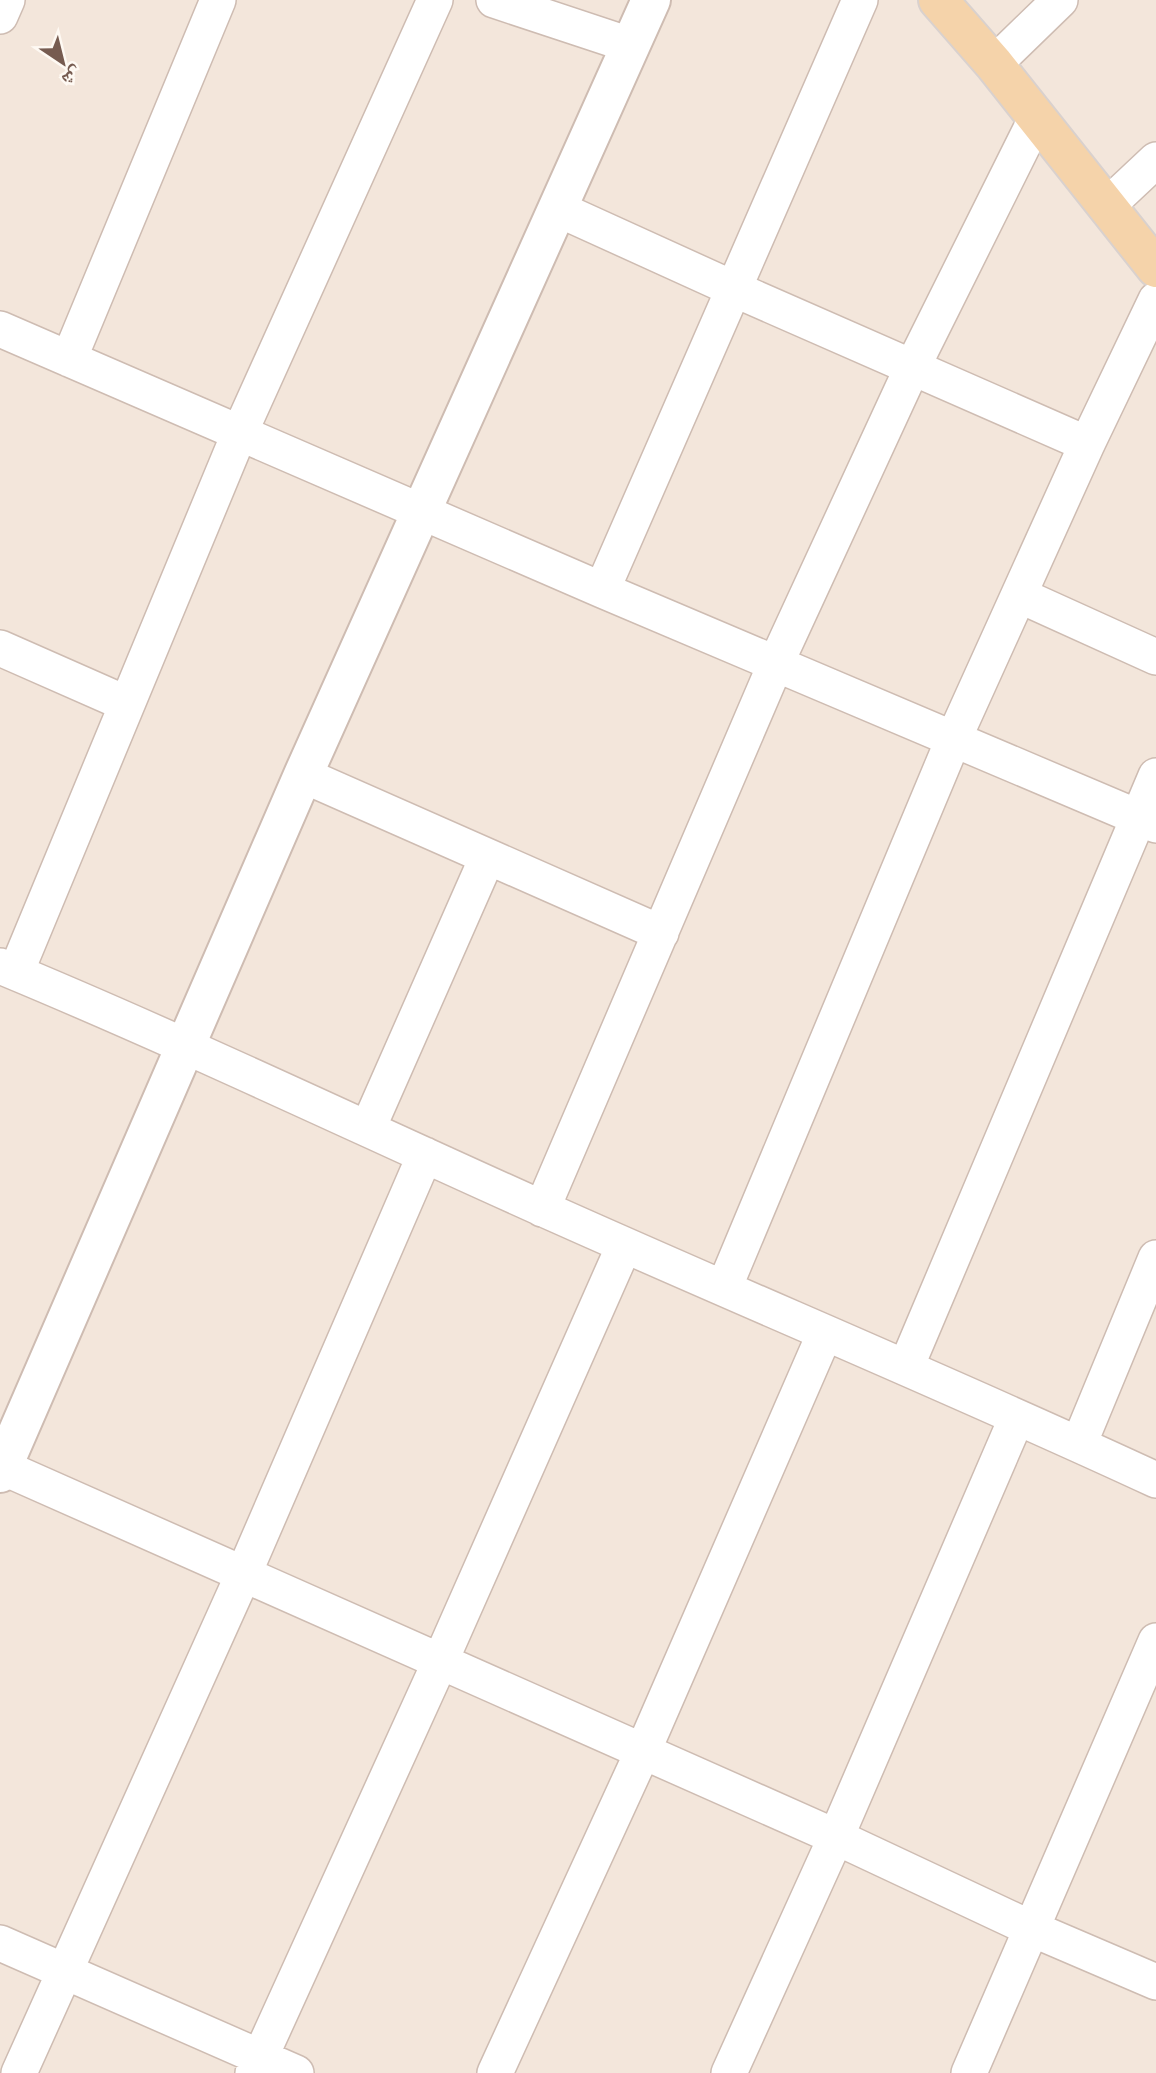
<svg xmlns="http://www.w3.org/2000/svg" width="1156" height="2073" viewBox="0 0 1156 2073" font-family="Helvetica,'Noto Naskh Arabic',sans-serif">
	<rect width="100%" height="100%" fill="#fcf5ec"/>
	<path fill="#f3e6db" d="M0,0H1156V2073H0Z"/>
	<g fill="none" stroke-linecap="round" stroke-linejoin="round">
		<g stroke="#cebcb2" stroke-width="38">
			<path id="minor" d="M494,0L630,45
				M0,16L7,0
				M994,64L1060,0
				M1107,206L1156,160
				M558,209L734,289L1087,444
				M0,329L602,590L1156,825
				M69,359L218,0
				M602,590L860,0
				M1019,595L1156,657
				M0,648L127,704
				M303,775L661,933
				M0,966C188,1044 371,1132 557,1215C756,1304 958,1388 1156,1480
				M16,972L240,432L435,0
				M368,1128L487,858
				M542,1209L776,663L913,366L1037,117
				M724,1288L954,738L1087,444L1156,300
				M906,1367L1156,776
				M1079,1444L1156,1258
				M0,1466L836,1837L1030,1928L1156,1982
				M0,1943L296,2073
				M19,2073L244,1573L425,1155
				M253,2073L440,1662L624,1246
				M495,2073L643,1751L825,1333
				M729,2073L836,1837L1017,1417
				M969,2073L1156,1641"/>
		</g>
		<g stroke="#cebcb2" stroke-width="42">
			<path id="tertiary" d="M0,1473L303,775L651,0"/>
		</g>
		<g stroke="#d9d1ce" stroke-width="42">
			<path id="primary" d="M938,0L994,64L1156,268"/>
		</g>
		<use href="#minor" stroke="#fff" stroke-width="35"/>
		<use href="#tertiary" stroke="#fff" stroke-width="38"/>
		<use href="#primary" stroke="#f5d3aa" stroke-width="38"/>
	</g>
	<g transform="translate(63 63) rotate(145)" stroke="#fef9f3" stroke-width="5" paint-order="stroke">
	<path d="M0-5L12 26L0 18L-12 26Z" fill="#765b50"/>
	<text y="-10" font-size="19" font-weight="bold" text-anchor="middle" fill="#765b50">ش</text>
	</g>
</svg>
